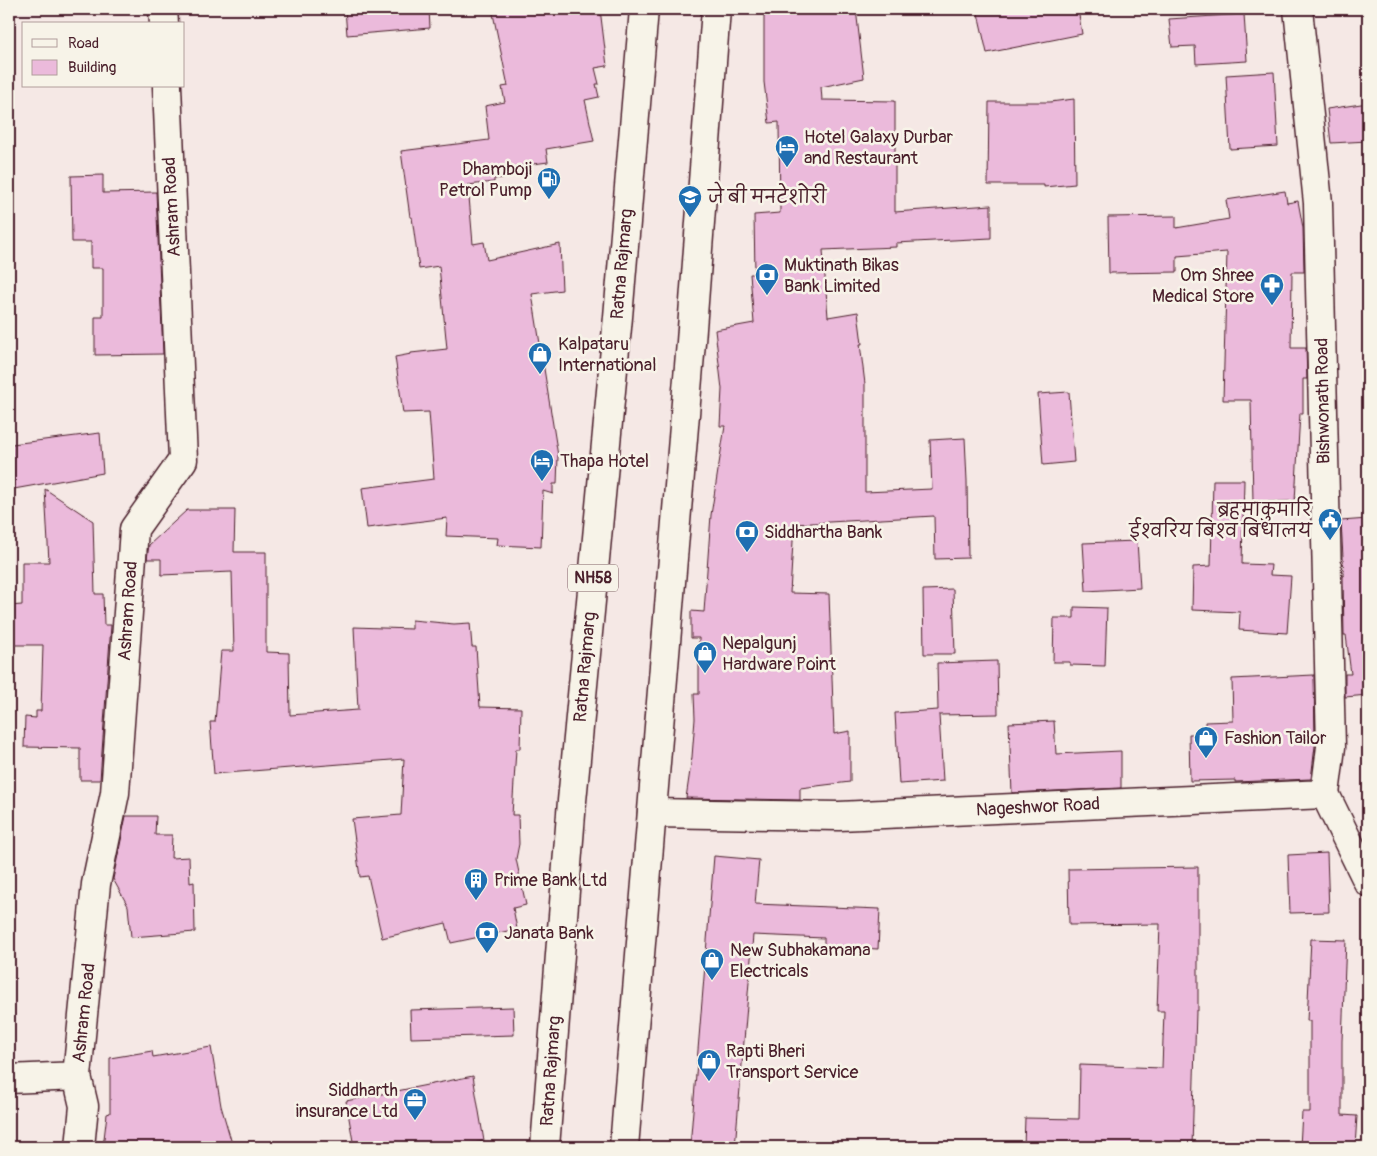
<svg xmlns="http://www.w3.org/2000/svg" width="1377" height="1156" viewBox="0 0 1377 1156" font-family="Pangolin,'Playpen Sans Deva',sans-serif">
	<rect width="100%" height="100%" fill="#f5e8e5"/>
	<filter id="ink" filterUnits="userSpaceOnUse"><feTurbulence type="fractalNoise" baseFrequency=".02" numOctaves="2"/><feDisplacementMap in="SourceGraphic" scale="10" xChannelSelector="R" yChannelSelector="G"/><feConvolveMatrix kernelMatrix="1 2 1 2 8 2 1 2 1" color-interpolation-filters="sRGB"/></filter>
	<g filter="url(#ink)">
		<path fill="#ebbadb" stroke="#4a1f2b" d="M345,9H429L430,28L347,35Z
			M492,9H600L607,66L595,68L599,84H596L599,97L585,100L594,141L546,149L548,162L503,168V178L494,179V182L468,185L473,244L484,242L487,260L560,244L562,290L532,294L558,456L557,484H553V494L543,491L541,547L497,545L498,538L446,536L447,518L367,528L362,488L434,479L429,412L403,413L395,357L411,354V353L447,349L439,266L419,269L412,217H410L401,151L489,140L485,106L505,102L502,87L508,86Z
			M764,9H856L864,78L821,87L822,100L895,101V212L991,205V238L896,243V247L823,250L828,317L858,312L862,344H860L865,384V492L932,489L930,440L965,438L967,481L968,558L935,559L934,516L794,524L790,593L829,594L834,734L850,731V782L800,788V800L686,798L692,757L695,719L694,694H699V638H691V611L704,612L711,515L725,426H720L722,389L715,330L754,323L750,274H755L754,215L780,213L779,122L769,123L764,82Z
			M977,9H1078L1082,34L987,53Z
			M1244,14L1247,61L1196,64L1195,46L1172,47L1169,19Z
			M1274,72L1278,146L1230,149L1226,75Z
			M1074,99L1075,184L1044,187V185H988L989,102H1050Z
			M1368,103V141L1331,143L1327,109Z
			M103,175V193L156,192L163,354L95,355V317H103V268H91V242H72L71,176Z
			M1285,191L1287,203L1298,201L1303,228L1304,272H1292L1291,348H1306L1307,379H1303V413H1300L1295,501L1253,502L1251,400H1223L1227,252L1177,256V272L1109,273L1108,217L1176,216V228L1229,219L1226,200Z
			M1069,392L1074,462L1043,465L1038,394Z
			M100,433L103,473L14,489L12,444Z
			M1213,480H1244L1242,564L1271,565L1270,575L1291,576L1287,633L1239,630L1240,612L1192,610L1193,567L1211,566Z
			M45,489L93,521L95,594H103L104,625H111L100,780H80V748L24,747L25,717L36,718V711H41L43,645H9V606L22,605V562H49Z
			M187,510H235L234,552H266V652L289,653L290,715L358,710L354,627L412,629V620L454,624L470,623L472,647H476L480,707L521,708L520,749H516L512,815H518L519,844L516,859L526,905L513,908L517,929L451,943L446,923L382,938L368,876L360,877L352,819L401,815L404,759L214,774L210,722H215L221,651H234L232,572L161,575V559H147L149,545Z
			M1368,519V695L1345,697V674H1351L1346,635H1344L1343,576H1344L1341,521Z
			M1137,541L1140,588L1086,591L1083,543Z
			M953,589L955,654H924L923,590Z
			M1074,607L1107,608L1105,666L1070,665V662H1053L1054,618H1074Z
			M997,661L998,714L939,715L943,781L899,784L895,713L938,710L937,663Z
			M1314,675L1315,746L1311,779L1235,782V780L1190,781L1189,734H1205V722L1233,721L1232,679Z
			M1054,721L1056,754L1121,751V788L1012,793L1009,723Z
			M126,816H156L155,835H172L171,858L189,857L190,883L194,882L195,932L131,937L128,906L113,879Z
			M1327,853L1329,912L1290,913L1288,855Z
			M714,856L759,860L755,904L880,909L878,949L824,946V938L753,935L735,1147H690Z
			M1198,867V1011H1196L1192,1147H1024L1025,1118L1079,1119L1080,1065L1162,1068L1164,1011H1157L1160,924L1069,925L1068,869Z
			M1311,939L1346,940L1342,1041V1115L1357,1116L1355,1147H1300L1302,1112H1310V1021H1307Z
			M513,1007L514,1035L411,1038L410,1010Z
			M211,1047L221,1106L233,1147H103L107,1114L110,1113V1058L152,1051L153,1057Z
			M473,1076L484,1141L450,1147H354L346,1101Z"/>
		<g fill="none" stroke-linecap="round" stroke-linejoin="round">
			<g stroke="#4a1f2b" stroke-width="31">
				<path id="minor" d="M163,9L164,24
					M1298,9L1318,203L1331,747L1325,794
					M652,813L839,816L1325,794L1368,882
					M9,1079L77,1076
					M80,1147L84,1106L77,1076L96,884L115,793L134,529L183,460L167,86"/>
			</g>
			<g stroke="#4a1f2b" stroke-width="31">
				<path id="trunk" d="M545,1147L572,801L618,317L644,9
					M624,1147L691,342L716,9"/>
			</g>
			<use href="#minor" stroke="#f7f3e8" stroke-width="28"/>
			<use href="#trunk" stroke="#f7f3e8" stroke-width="28"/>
		</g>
	</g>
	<defs>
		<g id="hotel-pin" transform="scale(1.25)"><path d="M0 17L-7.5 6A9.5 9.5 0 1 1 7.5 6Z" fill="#1f6fb2" stroke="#f7f3e8"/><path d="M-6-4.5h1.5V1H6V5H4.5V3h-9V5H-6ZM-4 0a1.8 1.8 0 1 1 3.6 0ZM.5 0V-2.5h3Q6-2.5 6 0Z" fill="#fff"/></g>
		<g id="fuel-pin" transform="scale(1.25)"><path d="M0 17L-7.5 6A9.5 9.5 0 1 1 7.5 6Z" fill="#1f6fb2" stroke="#f7f3e8"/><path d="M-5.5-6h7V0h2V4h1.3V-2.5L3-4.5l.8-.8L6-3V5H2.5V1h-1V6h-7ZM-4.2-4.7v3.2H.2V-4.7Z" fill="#fff"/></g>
		<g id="school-pin" transform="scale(1.25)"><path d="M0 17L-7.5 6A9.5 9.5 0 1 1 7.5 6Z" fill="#1f6fb2" stroke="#f7f3e8"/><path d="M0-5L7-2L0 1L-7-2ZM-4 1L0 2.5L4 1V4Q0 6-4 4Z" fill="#fff"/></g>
		<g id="bank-pin" transform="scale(1.25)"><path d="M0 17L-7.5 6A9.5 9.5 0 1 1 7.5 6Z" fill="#1f6fb2" stroke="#f7f3e8"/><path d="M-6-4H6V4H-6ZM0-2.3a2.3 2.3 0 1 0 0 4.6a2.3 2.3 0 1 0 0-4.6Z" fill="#fff"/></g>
		<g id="pharmacy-pin" transform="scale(1.25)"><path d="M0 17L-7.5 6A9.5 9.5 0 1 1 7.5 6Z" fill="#1f6fb2" stroke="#f7f3e8"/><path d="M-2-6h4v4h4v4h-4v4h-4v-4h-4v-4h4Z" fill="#fff"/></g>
		<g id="shop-pin" transform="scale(1.25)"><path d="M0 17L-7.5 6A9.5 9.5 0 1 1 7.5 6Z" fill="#1f6fb2" stroke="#f7f3e8"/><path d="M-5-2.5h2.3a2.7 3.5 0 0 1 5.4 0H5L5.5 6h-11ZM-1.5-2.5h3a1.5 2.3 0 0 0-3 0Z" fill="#fff"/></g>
		<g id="civic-pin" transform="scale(1.25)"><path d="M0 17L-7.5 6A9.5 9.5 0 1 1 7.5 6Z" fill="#1f6fb2" stroke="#f7f3e8"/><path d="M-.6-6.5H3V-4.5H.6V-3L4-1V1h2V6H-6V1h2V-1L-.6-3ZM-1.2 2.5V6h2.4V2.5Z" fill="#fff"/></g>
		<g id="building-pin" transform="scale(1.25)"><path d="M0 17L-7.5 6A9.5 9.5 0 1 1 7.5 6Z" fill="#1f6fb2" stroke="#f7f3e8"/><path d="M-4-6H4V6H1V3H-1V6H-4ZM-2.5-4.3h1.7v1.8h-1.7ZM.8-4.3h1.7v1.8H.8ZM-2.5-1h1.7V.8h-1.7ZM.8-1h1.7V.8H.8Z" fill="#fff"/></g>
		<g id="office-pin" transform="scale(1.25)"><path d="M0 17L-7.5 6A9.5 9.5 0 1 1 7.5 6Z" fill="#1f6fb2" stroke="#f7f3e8"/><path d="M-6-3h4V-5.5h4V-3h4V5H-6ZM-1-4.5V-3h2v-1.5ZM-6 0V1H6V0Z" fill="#fff"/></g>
	</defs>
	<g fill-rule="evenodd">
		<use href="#hotel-pin" x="787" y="147"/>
		<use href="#fuel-pin" x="549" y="179"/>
		<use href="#school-pin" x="690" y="197"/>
		<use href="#bank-pin" x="767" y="275"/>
		<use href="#pharmacy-pin" x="1272" y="285"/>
		<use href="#shop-pin" x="540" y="354"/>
		<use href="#hotel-pin" x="542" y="461"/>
		<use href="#civic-pin" x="1330" y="520"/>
		<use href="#bank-pin" x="747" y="532"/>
		<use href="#shop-pin" x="705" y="653"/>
		<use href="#shop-pin" x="1206" y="738"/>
		<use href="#building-pin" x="476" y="880"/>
		<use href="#bank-pin" x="487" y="933"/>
		<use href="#shop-pin" x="712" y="960"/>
		<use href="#shop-pin" x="709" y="1061"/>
		<use href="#office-pin" x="415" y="1100"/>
	</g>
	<g text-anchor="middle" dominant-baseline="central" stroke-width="5" stroke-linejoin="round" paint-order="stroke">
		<rect fill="#f7f3e8" stroke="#7e5f64" stroke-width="1" x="568" y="564.5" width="50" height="27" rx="4"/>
		<g font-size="16" font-weight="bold" fill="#4a1f2b">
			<text x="593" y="578">NH58</text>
		</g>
		<g font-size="18" fill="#4a1f2b" stroke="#f7f3e8" text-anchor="start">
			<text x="804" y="137">Hotel Galaxy Durbar<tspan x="804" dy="21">and Restaurant</tspan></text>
			<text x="532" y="169" text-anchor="end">Dhamboji<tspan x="532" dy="21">Petrol Pump</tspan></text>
			<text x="708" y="197">जे बी मनटेशोरी</text>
			<text x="784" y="265">Muktinath Bikas<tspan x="784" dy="21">Bank Limited</tspan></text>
			<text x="1254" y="275" text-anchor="end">Om Shree<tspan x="1254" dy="21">Medical Store</tspan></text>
			<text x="558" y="344">Kalpataru<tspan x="558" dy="21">International</tspan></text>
			<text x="560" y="461">Thapa Hotel</text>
			<text x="1312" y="510" text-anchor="end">ब्रहमाकुमारि<tspan x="1312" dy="21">ईश्वरिय बिश्व बिधालय</tspan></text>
			<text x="764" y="532">Siddhartha Bank</text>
			<text x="722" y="643">Nepalgunj<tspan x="722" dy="21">Hardware Point</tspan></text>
			<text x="1224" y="738">Fashion Tailor</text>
			<text x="494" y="880">Prime Bank Ltd</text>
			<text x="504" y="933">Janata Bank</text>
			<text x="730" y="950">New Subhakamana<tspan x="730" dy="21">Electricals</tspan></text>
			<text x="726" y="1051">Rapti Bheri<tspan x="726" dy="21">Transport Service</tspan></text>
			<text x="398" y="1090" text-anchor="end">Siddharth<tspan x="398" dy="21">insurance Ltd</tspan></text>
		</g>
		<g font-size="18" fill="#4a1f2b" stroke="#f7f3e8">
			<text transform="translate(172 207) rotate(-93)">Ashram Road</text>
			<text transform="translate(622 264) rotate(-85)">Ratna Rajmarg</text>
			<text transform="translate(1323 401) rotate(-91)">Bishwonath Road</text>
			<text transform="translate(128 611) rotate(-86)">Ashram Road</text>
			<text transform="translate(585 667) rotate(-85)">Ratna Rajmarg</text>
			<text transform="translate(1038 807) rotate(-3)">Nageshwor Road</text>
			<text transform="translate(84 1013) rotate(-84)">Ashram Road</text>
			<text transform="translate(551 1071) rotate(-86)">Ratna Rajmarg</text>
		</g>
	</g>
	<rect width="1377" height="1156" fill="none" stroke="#f7f3e8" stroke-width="30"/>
	<rect x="15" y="15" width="1347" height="1126" fill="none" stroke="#4a1f2b" stroke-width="2" filter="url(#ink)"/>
	<rect x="22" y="22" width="162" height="65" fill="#f7f3e8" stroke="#b29e9c"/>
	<rect x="32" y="39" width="25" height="8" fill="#f7f3e8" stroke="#b29e9c"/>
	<text x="68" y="48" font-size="15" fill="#4a1f2b">Road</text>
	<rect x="32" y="60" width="25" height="15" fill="#ebbadb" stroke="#b29e9c"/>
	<text x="68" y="72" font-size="15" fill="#4a1f2b">Building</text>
</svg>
